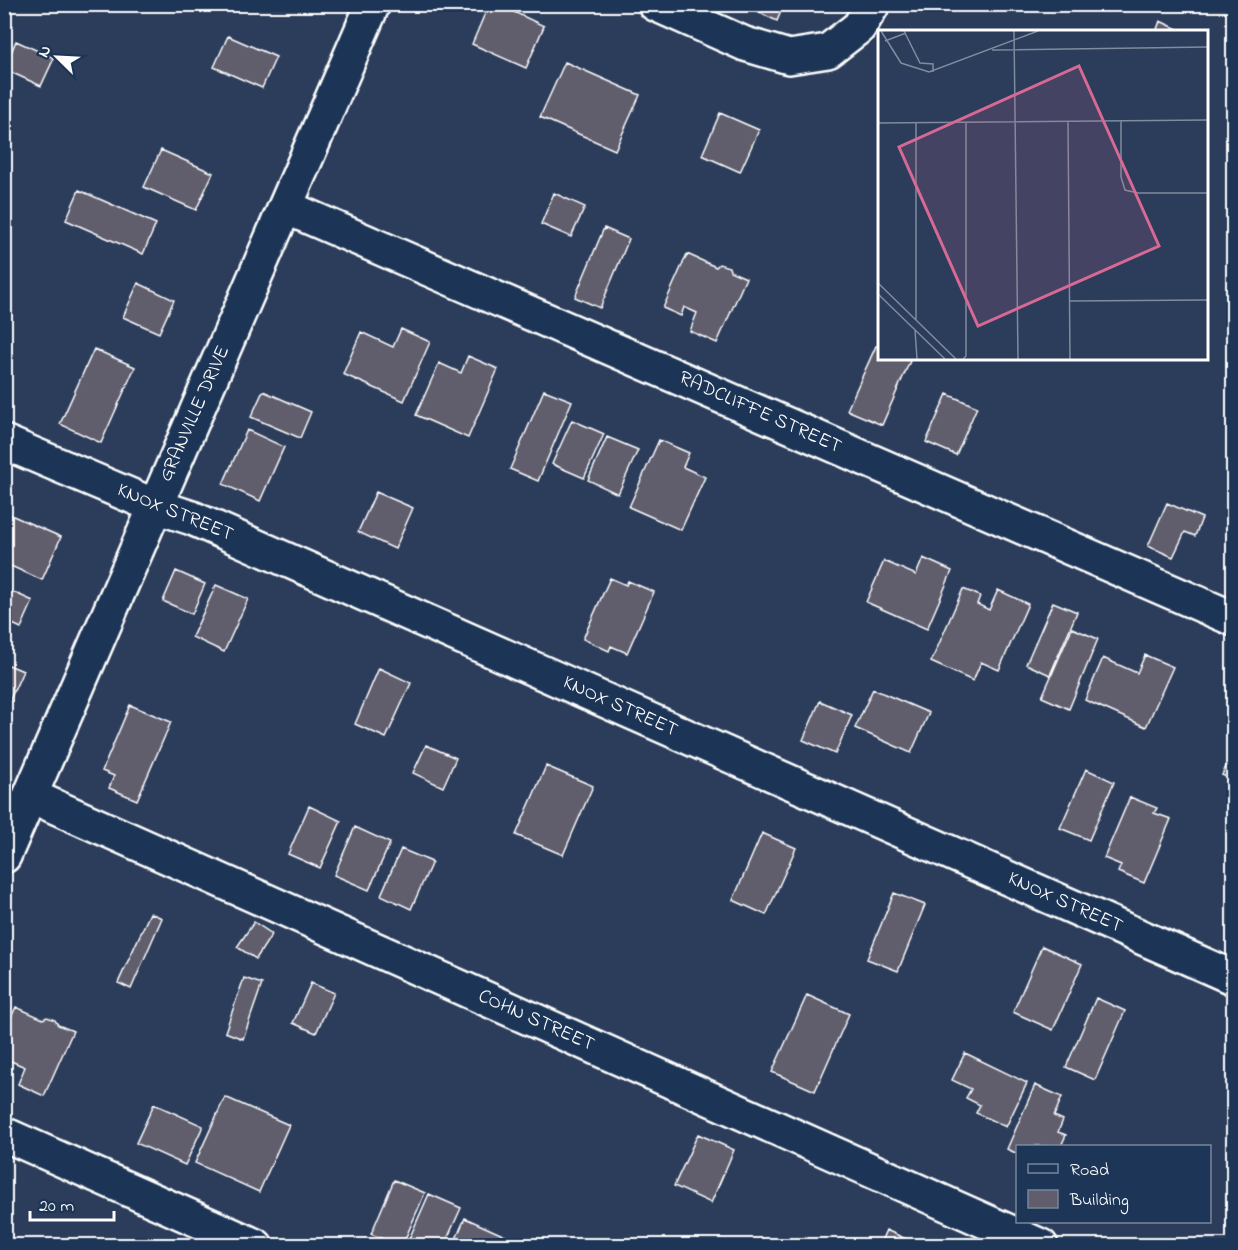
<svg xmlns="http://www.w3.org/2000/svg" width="1238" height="1250" viewBox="0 0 1238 1250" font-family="'Indie Flower',sans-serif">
	<rect width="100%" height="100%" fill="#2b3d5b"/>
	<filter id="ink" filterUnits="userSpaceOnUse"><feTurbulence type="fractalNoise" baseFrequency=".0167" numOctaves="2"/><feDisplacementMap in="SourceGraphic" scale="12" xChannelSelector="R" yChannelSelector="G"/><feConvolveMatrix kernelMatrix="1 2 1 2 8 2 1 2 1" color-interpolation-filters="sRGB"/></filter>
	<g filter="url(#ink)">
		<path fill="#615d6d" stroke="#fff" stroke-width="1.5" d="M489,4H497L544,26L526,68L472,44Z
			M741,4H784L777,21Z
			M1160,21L1184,32H1156Z
			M228,36L276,57L262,88L214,67Z
			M16,41L54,58L41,86L4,69Z
			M565,62L640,95L615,150L540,117Z
			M720,113L759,130L740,172L702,155Z
			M161,150L213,173L196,210L144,187Z
			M79,190L156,224L143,254L66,220Z
			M554,193L585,207L571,237L541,224Z
			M604,228L629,239L600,308L575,297Z
			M687,254L716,267L719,264L729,267L730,271L746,278L717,343L690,331L697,313L684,307L681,316L663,308Z
			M138,283L174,300L159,333L123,317Z
			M401,329L430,342L404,401L343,374L361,332L393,347Z
			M876,346L880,347V358H905L910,361L882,425L847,410Z
			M94,349L135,367L101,443L60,424Z
			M468,356L498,369L468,438L416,415L439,363L461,373Z
			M544,390L572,401L538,481L510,469Z
			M263,391L311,412L300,438L251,417Z
			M947,394L977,407L956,455L926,442Z
			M572,420L604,434L584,478L552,464Z
			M247,430L284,447L260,501L223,484Z
			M607,437L638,450L618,494L588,480Z
			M659,440L689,453L683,467L705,477L681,530L629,507Z
			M376,492L413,508L395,549L358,532Z
			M1167,503L1202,518L1195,536L1185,532L1173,557L1148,546Z
			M4,512L61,537L42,580L4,563Z
			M923,558L952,571L927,629L866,602L884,561L916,575Z
			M176,571L205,584L192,614L163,601Z
			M610,578L626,585L628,581L654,592L627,653L611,646L609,651L583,639Z
			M216,585L248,599L224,652L192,637Z
			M4,588L33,601L21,628L4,620Z
			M963,589L980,596L977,604L989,610L998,590L1028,604L999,670L981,662L973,681L931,662Z
			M1053,602L1077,612L1050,675L1026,664Z
			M1072,628L1098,639L1069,709L1042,697Z
			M1145,655L1173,667L1146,727L1085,700L1103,658L1137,673Z
			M4,663L23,671L8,704L4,703Z
			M379,668L411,683L386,738L355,724Z
			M873,689L929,713L911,753L855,728Z
			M820,701L852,715L835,754L803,740Z
			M130,705L171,722L137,800L109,788L114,776L102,771Z
			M426,745L456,758L443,787L413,773Z
			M1234,750V780L1222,775Z
			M546,766L593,786L563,855L516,835Z
			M1086,769L1114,782L1089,840L1060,828Z
			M1130,797L1157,808L1154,813L1171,819L1144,883L1118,872L1121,865L1104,858Z
			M309,806L341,821L320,868L288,854Z
			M355,827L390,843L369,890L334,875Z
			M762,833L796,848L766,915L733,900Z
			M401,849L432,862L411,909L381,895Z
			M894,893L925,905L898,971L867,959Z
			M150,913L162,918L131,989L118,983Z
			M254,922L272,934L256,959L237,947Z
			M1042,946L1082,964L1053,1030L1013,1012Z
			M244,978L262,984L243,1039L225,1032Z
			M311,983L334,993L316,1033L293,1023Z
			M807,995L849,1014L815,1091L772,1072Z
			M1096,998L1125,1011L1095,1080L1066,1067Z
			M16,1007L43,1019L47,1017L55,1020L58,1025L73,1031L44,1096L18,1084L25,1067L11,1061L7,1068L4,1067V1032Z
			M965,1053L1027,1083L1006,1127L976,1113L980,1105L966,1098L971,1089L952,1080Z
			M1035,1085L1062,1097L1054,1116L1063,1120L1058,1132L1066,1135L1061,1146H1018V1154L1007,1149Z
			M225,1097L289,1125L259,1192L195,1163Z
			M154,1104L203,1126L185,1165L136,1143Z
			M698,1134L734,1150L711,1203L674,1186Z
			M394,1180L425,1193L402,1246H380L383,1239L371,1234Z
			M429,1194L461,1208L444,1246H406Z
			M465,1218L523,1244V1246H453Z
			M886,1230L915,1243L914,1246H879Z"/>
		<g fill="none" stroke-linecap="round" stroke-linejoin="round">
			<g stroke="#fff" stroke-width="38">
				<path id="minor" d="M655,4L745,44L789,57L828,51L859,27L873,4
					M286,207L1234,619
					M4,442L155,506L192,518L1234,978
					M31,796L1041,1246
					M4,856L373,4
					M4,1134L256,1246"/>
			</g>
			<use href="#minor" stroke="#1d3557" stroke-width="33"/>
		</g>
	</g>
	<g text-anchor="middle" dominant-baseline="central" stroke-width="4.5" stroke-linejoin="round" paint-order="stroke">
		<g font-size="20" fill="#fff" stroke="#1d3557">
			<text transform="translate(760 413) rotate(24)">RADCLIFFE STREET</text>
			<text transform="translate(195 414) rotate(-66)">GRANVILLE DRIVE</text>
			<text transform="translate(175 513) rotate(22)">KNOX STREET</text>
			<text transform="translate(620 707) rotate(24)">KNOX STREET</text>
			<text transform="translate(1065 903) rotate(24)">KNOX STREET</text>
			<text transform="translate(536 1021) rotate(24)">COHN STREET</text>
		</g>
	</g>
	<g transform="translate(878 30)">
		<rect width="330" height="330" fill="#2b3d5b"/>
		<path fill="none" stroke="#808b9d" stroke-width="1.5" d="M3,1L23,33L51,42L160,1M26,1L42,33L55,34V42M136,1L140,329M7,11L28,3M114,20L330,17M243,90V147L247,160L260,163H330M190,91L192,329M0,93L330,90M38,93V290M0,253L78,329M0,264L67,329M191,271L330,270M37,300L39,329M85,329L88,326V92"/>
		<path fill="#d76994" fill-opacity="0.15" stroke="#d76994" stroke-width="3" d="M201,36L281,216L100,296L21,117Z"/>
		<rect width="330" height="330" fill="none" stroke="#fff" stroke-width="3"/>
	</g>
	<rect width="1238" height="1250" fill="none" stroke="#1d3557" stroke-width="24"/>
	<rect x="12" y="12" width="1214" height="1226" fill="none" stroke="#fff" stroke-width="2" filter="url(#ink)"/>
	<rect x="1016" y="1145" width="195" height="78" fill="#1d3557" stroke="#77869a" stroke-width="1.5"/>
	<rect x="1028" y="1164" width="30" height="9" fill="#1d3557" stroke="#77869a" stroke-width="1.5"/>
	<text x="1070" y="1175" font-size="18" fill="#ffffff">Road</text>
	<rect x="1028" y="1190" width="30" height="18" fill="#615d6d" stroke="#77869a" stroke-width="1.5"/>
	<text x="1070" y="1205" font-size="18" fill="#ffffff">Building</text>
	<g transform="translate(57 57) rotate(294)" stroke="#1d3557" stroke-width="4.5" paint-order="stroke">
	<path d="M0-4.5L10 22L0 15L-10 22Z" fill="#ffffff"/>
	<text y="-9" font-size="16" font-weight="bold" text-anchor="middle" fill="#ffffff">N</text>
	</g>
	<path d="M30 1211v9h84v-9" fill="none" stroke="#ffffff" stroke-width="3"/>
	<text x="39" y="1211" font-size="18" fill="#ffffff" stroke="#1d3557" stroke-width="4.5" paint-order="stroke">20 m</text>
</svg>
